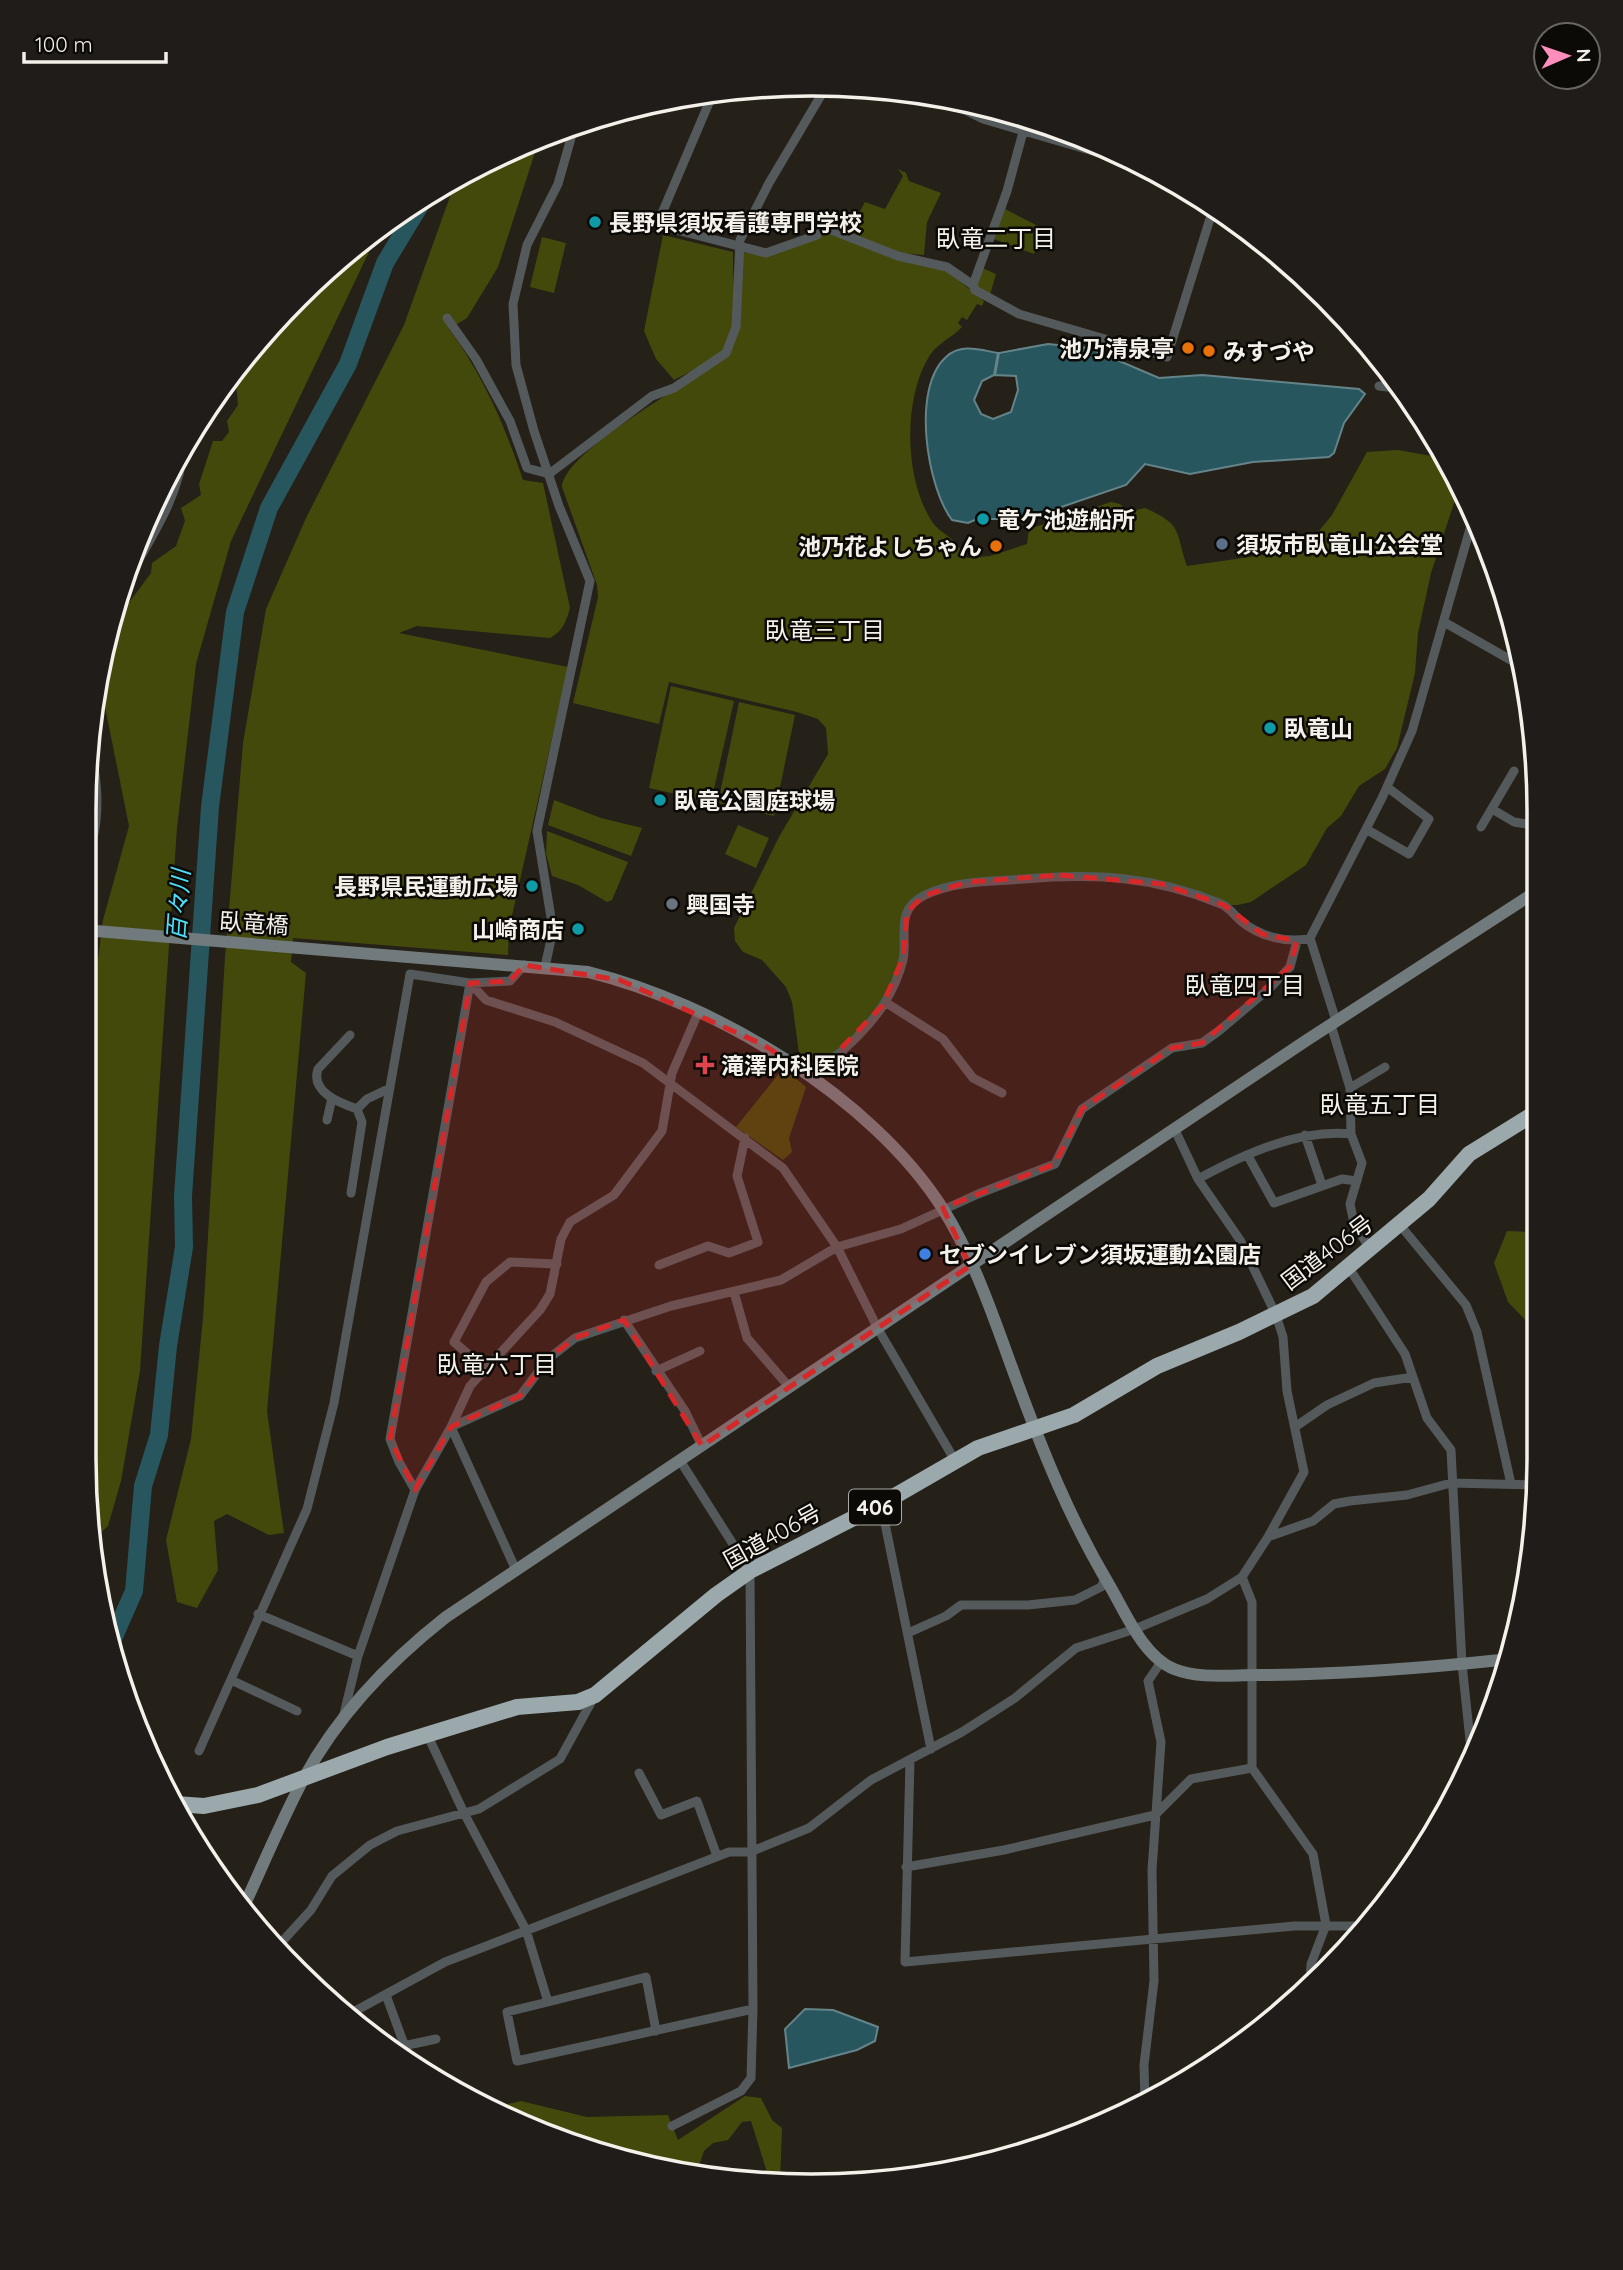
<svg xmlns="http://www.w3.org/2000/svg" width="1623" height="2270" viewBox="0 0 1623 2270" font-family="Quicksand,'Noto Sans JP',sans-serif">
	<rect width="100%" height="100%" fill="#252018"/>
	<path fill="#43490b" d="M539,140L498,267L467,318L449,329C483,375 505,426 523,480L543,483L570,608C566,622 563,631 550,638L417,626L399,633L568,667L509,929L508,955L293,938L291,962L306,973L267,1411L284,1533L269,1535L227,1514L214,1521L218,1570L197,1608L177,1602L166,1540L191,1439L203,1318L225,957L243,743L266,609L306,518L404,325L457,177Z
		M898,169L906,173L909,181L941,193L927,222L924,255L899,253L848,234L865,202L885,209L903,176Z
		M1005,209L1042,228L1034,254L994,239Z
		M822,229L946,270L984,301L982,306L977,304L967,320L962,317L958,323L962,327C953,337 938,343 930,355C903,397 904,477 931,520C937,530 945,533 954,541C959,546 962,553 967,558L990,556L1027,544L1029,529L1111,502L1120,504L1127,512L1145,508C1183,525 1175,530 1187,566L1299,550L1305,548L1332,515L1367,452L1398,450L1443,458L1460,485L1431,573L1418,633L1415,673L1397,748L1385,769L1359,786L1341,816L1327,828L1306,865L1251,902L1238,905H1224L1163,884L1102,875L967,882L924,896L907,912C906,927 906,942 903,956C896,1001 854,1037 820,1063L799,1053L792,1002L786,987L762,960L743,952L735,941L734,928L779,837L828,754L826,728L818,719L797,712L669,682L659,724L573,703L598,597L597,585L562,487C564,454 670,394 698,375C709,367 720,357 731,348L743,252L767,256Z
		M379,231L231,541L196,664L177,828L140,1371L121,1481L108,1526L95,1538L84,1458V1002L96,976L103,920L129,826L105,707L117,635L109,632L115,615L125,608L151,573L152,563L176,546L185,521L181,508L201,495L199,484L213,441H222L229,432L227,421L238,405L236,383L248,373L257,344L268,338L278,322L332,265Z
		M663,235L733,252C732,277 740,335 721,352C709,364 689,372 674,380L656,359L644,331Z
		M542,237L566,243L554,293L530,287Z
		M982,268L996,274L990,295L976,287Z
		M671,686L734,701L711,802L649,788Z
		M739,702L795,715L774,816L718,803Z
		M554,800L601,818L642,828L631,856L548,825Z
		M738,825L769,838L756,868L725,854Z
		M547,831L628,862L612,900L607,902L578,885L552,876L546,854Z
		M781,1071H787L806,1087L789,1138L792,1152L783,1160L736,1127Z
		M1507,1231L1536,1232L1537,1347L1531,1326L1508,1302L1494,1263Z
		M745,2096L761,2098L772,2120L782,2128L780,2182H770L751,2121L742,2122L728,2140L713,2143L704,2151L696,2174L533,2130L496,2111L503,2105L521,2101L587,2117L668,2115L678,2140Z"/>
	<path fill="#28565f" stroke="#658489" stroke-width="2" d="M1048,344L1089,348L1159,378L1202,375L1359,389L1365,394L1344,423L1334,453L1329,457L1253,462L1190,474L1145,464L1126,485L1026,519H977L968,523L952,520C927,487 911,388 946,357C961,343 980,350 998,353L994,375L982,381L974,400L981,414L993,419L1011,412L1018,390L1016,376L995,375L999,353Z
		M805,2009L833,2010L878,2027L875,2041L857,2050L789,2068L785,2029Z"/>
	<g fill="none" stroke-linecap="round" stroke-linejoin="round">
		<path stroke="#28565f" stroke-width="18" d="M109,1648L134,1591L143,1486L159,1435L168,1346L184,1247L183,1196L210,807L235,612L269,508L348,364L385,263L423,200"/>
		<path stroke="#545a5b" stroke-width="9" d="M714,91L657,225L766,253L817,235L821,226L898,256L947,267L973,285L975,290L1019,314L1167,357L1213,209
			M945,100L983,119L1144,166
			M973,285L1007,191L1023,132
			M447,318L476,359L510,421L527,468L549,474L652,396L674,388L726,353L736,327L740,240L769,183L826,87
			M1379,386L1396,388
			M153,506L165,512
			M123,587C148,542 181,497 184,444
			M1444,622L1523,667
			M1492,809L1514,822L1533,825
			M1481,827L1514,771
			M1366,829L1409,854L1429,819L1387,787
			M84,863C102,827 99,786 90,747
			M545,967L553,930L537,831L590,581L559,506L534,431L516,365L513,304L527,245L558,184L575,124
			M470,983L486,1000L555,1022L643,1063L783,1168L837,1247L878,1329L954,1459
			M885,1002L943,1039L973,1078L1002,1093
			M1336,1021L1310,938L1382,798L1412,731L1474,515
			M1331,1025L1350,1088L1351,1134L1362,1163L1350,1204L1354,1223L1370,1249
			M350,1035L318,1069C310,1092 340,1103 357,1109L367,1099L390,1088
			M805,1072C813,1067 822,1066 829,1061C849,1047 871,1024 884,1004C892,991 899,976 903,960C908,936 894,910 925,895C957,880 990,882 1024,879C1095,873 1154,876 1221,904C1229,907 1234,915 1241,921C1259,936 1287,944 1310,938
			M1350,1088L1385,1067
			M327,1120L332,1098
			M1305,1135L1322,1185
			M1248,1156L1274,1203L1342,1179L1357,1181
			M1198,1179C1244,1154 1299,1129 1351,1134
			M351,1193L362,1122L357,1109
			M1400,1225L1466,1305L1477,1332L1511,1484
			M659,1265L708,1246L729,1253L758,1242L737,1176L745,1138
			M1349,1268L1405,1354L1427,1418L1451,1450L1462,1664L1472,1759
			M734,1292L747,1338L790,1388
			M624,1320L685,1411L702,1446
			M485,1369L454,1342L486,1282L510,1262L557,1264
			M656,1371L700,1351
			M451,1427L520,1396L548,1359L575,1338L671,1306L781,1280L837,1247L901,1229L978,1194L1055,1164L1082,1109L1172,1048L1202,1043L1220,1030L1271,987L1290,967L1297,941
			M451,1427L516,1570
			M1295,1427L1327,1405L1374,1383L1413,1377
			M415,1490L399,1462L390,1439L470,983
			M881,1504L931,1749
			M1268,1537L1313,1521L1334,1504L1350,1501L1407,1495L1451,1483L1537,1485
			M1242,1577L1252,1602V1768L1313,1854L1326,1925L1311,1964L1310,1985
			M258,1614L358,1656
			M908,1633L946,1616L961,1605H1028L1075,1600L1101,1587L1105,1579
			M231,1680L297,1711
			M343,1718L358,1656L415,1490L451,1427L470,1386L540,1310L550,1294L561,1239L570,1222L614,1195L662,1131L672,1073L698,1013
			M428,1736L464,1813L526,1930L548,2002L507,2012L517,2061L753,2009
			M199,1751L307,1509L334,1403L410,974L470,983L510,981L524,965
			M910,1760L905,1962L1294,1926H1366
			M639,1773L661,1815L697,1801L717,1856
			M906,1867L1004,1850L1155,1815L1191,1779L1252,1768
			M279,1945L311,1910L332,1876L370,1845L397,1831L479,1809L560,1759L594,1697
			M386,1995L412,2066
			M548,2002L646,1977L656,2031
			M346,2016L445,1962L729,1852H750L809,1828L871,1780L962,1732L1015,1698L1076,1648L1135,1629L1207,1599L1242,1577L1268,1537L1304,1472L1287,1391L1283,1337L1276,1315L1240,1240L1198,1179L1175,1130
			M389,2049L436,2039
			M1145,2103L1144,2065L1154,1981L1152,1870L1161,1742L1148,1681L1161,1662
			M672,2126L741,2091L751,2078L753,2009L750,1571L681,1462"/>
		<path stroke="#717a7c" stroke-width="12" d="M84,930L588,972C715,1003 872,1097 943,1209C974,1258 995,1321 1015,1376C1043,1452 1069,1518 1111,1588C1126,1614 1144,1657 1174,1669C1199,1679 1230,1675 1257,1675C1342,1675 1425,1668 1510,1659
			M244,1906C264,1863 282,1819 304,1778C338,1715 390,1661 446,1617L1307,1040L1534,893"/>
		<path stroke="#9ba9ac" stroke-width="16" d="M175,1804L204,1806L258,1795L387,1747L517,1707L578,1702L595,1695L716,1595L750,1571L881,1504L978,1448L1074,1415L1157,1366L1239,1332L1313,1296L1429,1199L1469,1154L1535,1113"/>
	</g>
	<path fill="#d62828" fill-opacity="0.2" stroke="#d62828" stroke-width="5" stroke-dasharray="14 9" stroke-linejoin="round" d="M1060,875L1162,884L1224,905L1262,934L1297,941L1290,967L1202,1043L1172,1048L1082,1109L1055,1164L943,1208L970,1266L702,1446L624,1320L575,1338L548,1359L520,1396L451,1427L415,1490L390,1439L470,983L510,981L524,965L620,980L764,1045L805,1072L827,1063L882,1006L903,958L907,912L923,896L967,882Z"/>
	<g fill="#0f9aa8" stroke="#0c0a07" stroke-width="2.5">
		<circle cx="595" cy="222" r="7"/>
		<circle cx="983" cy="519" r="7"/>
		<circle cx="1270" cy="728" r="7"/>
		<circle cx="660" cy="800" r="7"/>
		<circle cx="532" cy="886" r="7"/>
		<circle cx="578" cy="929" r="7"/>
	</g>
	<g fill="#e8710a" stroke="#0c0a07" stroke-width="2.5">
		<circle cx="1188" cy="348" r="7"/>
		<circle cx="1209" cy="351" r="7"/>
		<circle cx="996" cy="546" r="7"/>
	</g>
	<circle fill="#5c6f8a" stroke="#0c0a07" stroke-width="2.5" cx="1222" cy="544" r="7"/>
	<circle fill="#6b7280" stroke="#0c0a07" stroke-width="2.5" cx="672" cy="904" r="7"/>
	<path fill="#e0444e" stroke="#0c0a07" stroke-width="2.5" d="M701.5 1054.5h7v7h7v7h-7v7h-7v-7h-7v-7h7z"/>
	<circle fill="#3f7fe0" stroke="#0c0a07" stroke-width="2.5" cx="925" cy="1254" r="7"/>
	<g text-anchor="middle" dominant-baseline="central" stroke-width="5" stroke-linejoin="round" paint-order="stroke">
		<rect fill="#0c0a07" stroke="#aeaba6" stroke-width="2" x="849" y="1489.5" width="52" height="35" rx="5"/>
		<g font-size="21" font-weight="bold" fill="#f4f0ea">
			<text x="875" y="1507">406</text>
		</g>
		<g font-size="23" font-weight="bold" fill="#f4f0ea" stroke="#0c0a07" text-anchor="start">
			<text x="609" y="222">長野県須坂看護専門学校</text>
			<text x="1174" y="348" text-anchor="end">池乃清泉亭</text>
			<text x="1223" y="351">みすづや</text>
			<text x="997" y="519">竜ケ池遊船所</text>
			<text x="1236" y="544">須坂市臥竜山公会堂</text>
			<text x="982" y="546" text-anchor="end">池乃花よしちゃん</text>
			<text x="1284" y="728">臥竜山</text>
			<text x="674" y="800">臥竜公園庭球場</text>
			<text x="518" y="886" text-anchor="end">長野県民運動広場</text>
			<text x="686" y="904">興国寺</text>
			<text x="564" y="929" text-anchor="end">山崎商店</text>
			<text x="721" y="1065">滝澤内科医院</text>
			<text x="939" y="1254">セブンイレブン須坂運動公園店</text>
		</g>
		<g font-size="23" fill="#f4f0ea" stroke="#0c0a07">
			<text transform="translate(254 923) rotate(4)">臥竜橋</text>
			<text transform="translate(1327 1252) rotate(-37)">国道406号</text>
			<text transform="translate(772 1536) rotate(-29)">国道406号</text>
		</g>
		<g font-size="24" fill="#f4f0ea" stroke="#0c0a07">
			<text x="996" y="238">臥竜二丁目</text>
			<text x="825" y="630">臥竜三丁目</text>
			<text x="1245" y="985">臥竜四丁目</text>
			<text x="1380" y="1104">臥竜五丁目</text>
			<text x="497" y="1364">臥竜六丁目</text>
		</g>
		<g font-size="24" font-style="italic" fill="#4bdffb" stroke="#0c0a07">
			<text transform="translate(178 905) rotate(-86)">百々川</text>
		</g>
	</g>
	<path d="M0 0H1623V2270H0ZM811 96H812A715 715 0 0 1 1527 811V1459A715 715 0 0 1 812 2174H811A715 715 0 0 1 96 1459V811A715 715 0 0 1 811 96Z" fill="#1f1c19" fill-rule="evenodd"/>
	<path fill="none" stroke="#f4f0ea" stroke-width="3.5" d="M811 96H812A715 715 0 0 1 1527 811V1459A715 715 0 0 1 812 2174H811A715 715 0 0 1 96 1459V811A715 715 0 0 1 811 96Z"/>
	<g transform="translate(1567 56) rotate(88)"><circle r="33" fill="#0c0a07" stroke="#696662" stroke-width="2"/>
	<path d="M0-5L12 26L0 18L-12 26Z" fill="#fe8ebc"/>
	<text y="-10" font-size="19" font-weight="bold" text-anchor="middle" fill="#f4f0ea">N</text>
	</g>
	<path d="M24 52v10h142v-10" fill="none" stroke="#f4f0ea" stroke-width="3.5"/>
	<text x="35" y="52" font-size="21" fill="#f4f0ea" stroke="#0c0a07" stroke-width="5" paint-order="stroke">100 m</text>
</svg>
